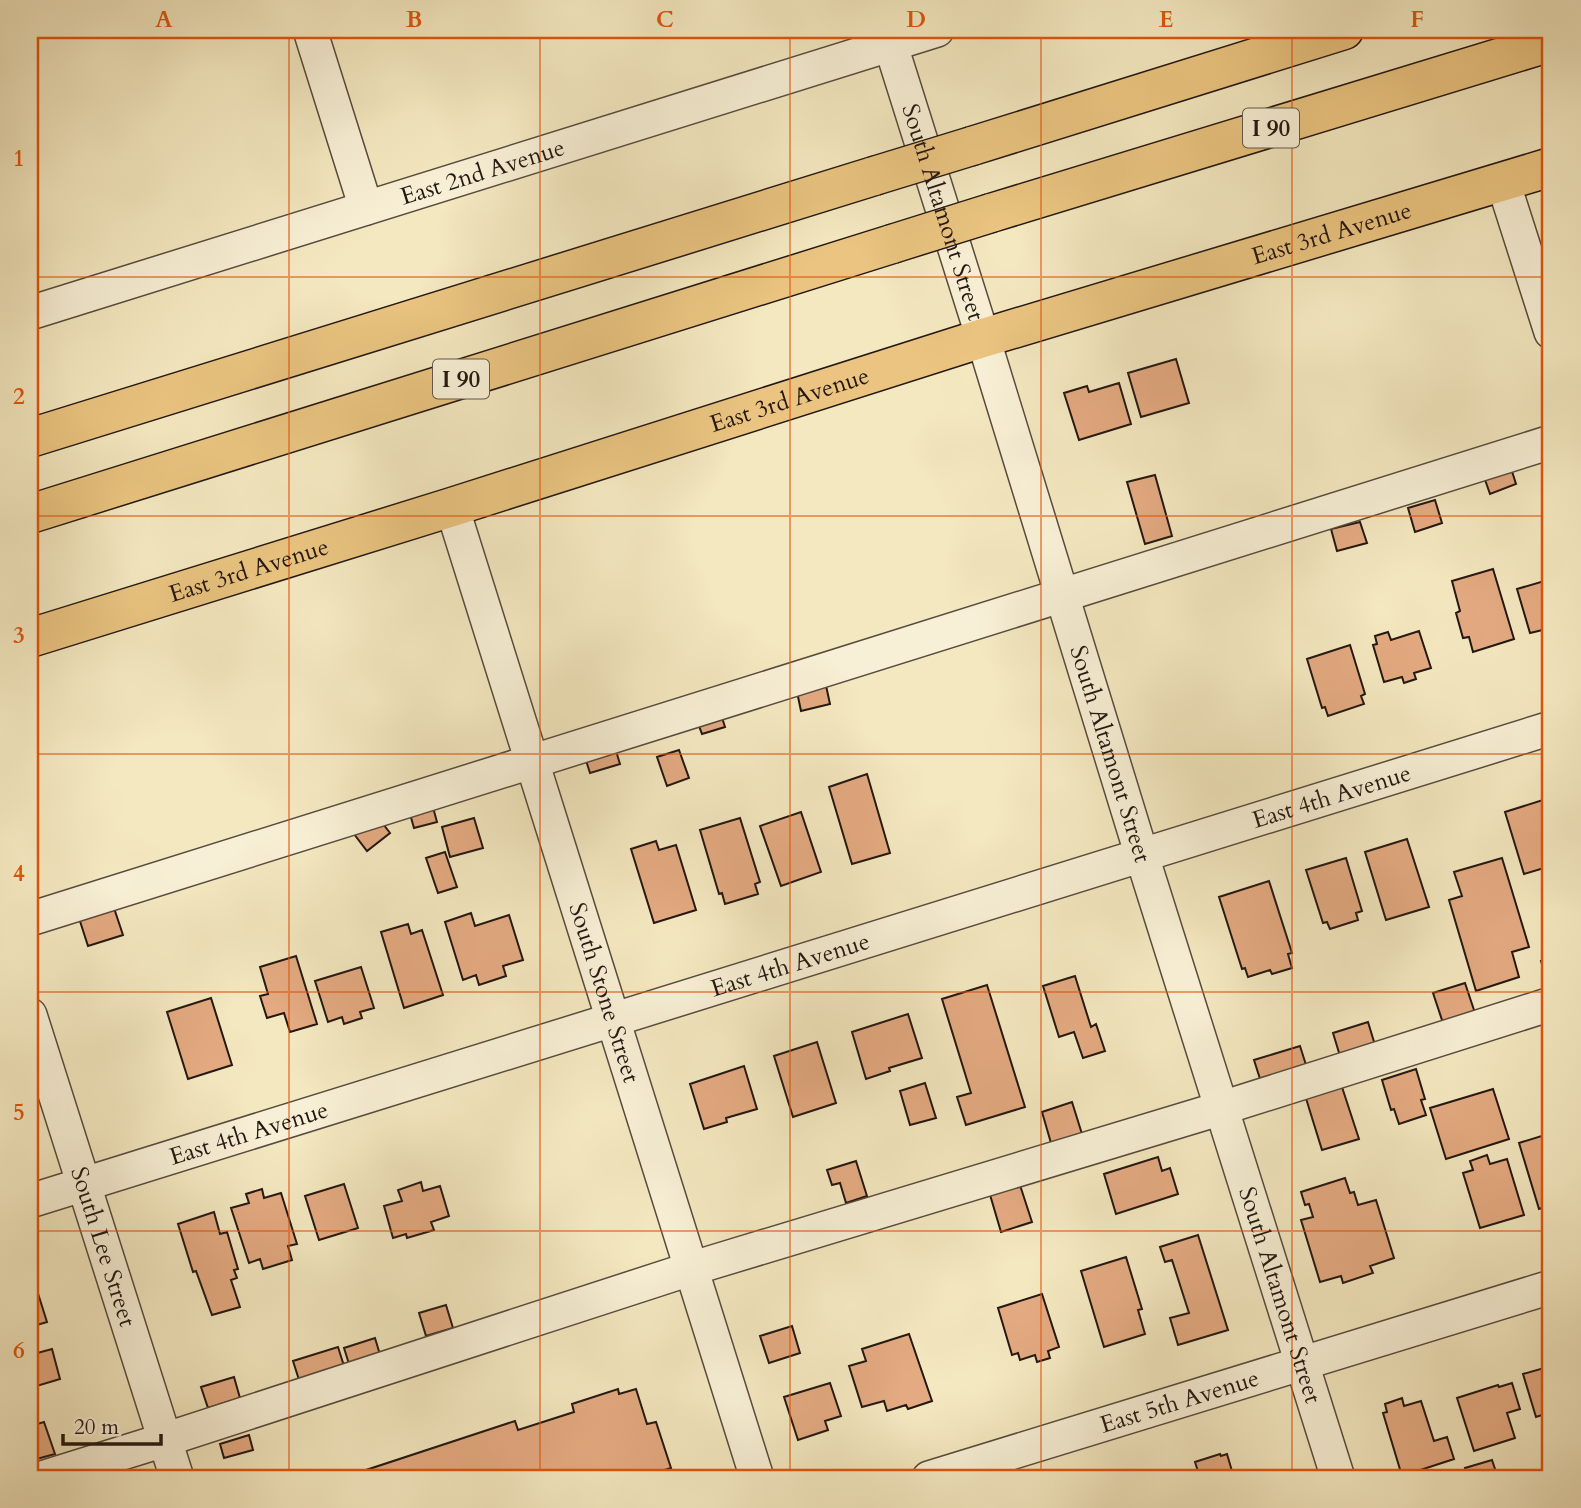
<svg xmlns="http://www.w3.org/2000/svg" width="1581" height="1508" viewBox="0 0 1581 1508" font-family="Cardo,serif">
	<rect width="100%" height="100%" fill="#f4e8c0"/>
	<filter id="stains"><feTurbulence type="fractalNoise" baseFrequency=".00286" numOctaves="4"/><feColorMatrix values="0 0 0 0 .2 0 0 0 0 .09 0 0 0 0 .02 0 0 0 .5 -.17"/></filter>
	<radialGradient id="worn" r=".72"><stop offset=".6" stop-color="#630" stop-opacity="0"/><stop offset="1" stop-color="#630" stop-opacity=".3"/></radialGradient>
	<path fill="#e4aa81" stroke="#231712" stroke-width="2" d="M1176,359L1189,403L1141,417L1128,373Z
		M1119,383L1131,424L1079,440L1064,393L1087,386L1089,392Z
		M1510,465L1516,484L1490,494L1483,474Z
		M1155,475L1172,536L1145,544L1127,482Z
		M1435,500L1442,523L1415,532L1408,508Z
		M1360,522L1367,543L1337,551L1331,529Z
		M1493,569L1514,639L1473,652L1469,637L1463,638L1456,613L1460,611L1452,581Z
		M1551,579V628L1530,633L1517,589Z
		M1419,631L1431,668L1414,673L1416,679L1404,683L1402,677L1384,682L1373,645L1377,644L1375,636L1388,632L1391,640Z
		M1350,645L1365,694L1361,696L1364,704L1328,716L1325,707L1322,708L1307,659Z
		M825,681L830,704L801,711L796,687Z
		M719,708L725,727L702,734L695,715Z
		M613,741L620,764L590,773L583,751Z
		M679,750L689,778L667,786L657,757Z
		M867,774L890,853L852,864L829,787Z
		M1546,799L1551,815V874L1546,876L1544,868L1524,874L1505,812Z
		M431,800L437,822L414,828L408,807Z
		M801,812L821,872L781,886L760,826Z
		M377,816L390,833L367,851L354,834Z
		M474,818L483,848L450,857L442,827Z
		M740,818L760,882L755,884L758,894L725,904L722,893L719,894L700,830Z
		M1407,839L1429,907L1386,920L1365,852Z
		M656,841L659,850L676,845L696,910L654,923L631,849Z
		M445,852L457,887L438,893L426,858Z
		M1346,858L1362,911L1356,913L1358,920L1330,929L1327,922L1323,923L1306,870Z
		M1502,858L1529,947L1512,952L1519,977L1476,991L1449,900L1462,896L1454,872Z
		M1269,881L1292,953L1288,954L1292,968L1272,974L1270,970L1248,977L1245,968L1242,969L1219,897Z
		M113,905L123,935L88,946L78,915Z
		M471,913L475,926L509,915L523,960L503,966L506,976L479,985L476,975L463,980L445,922Z
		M408,924L411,934L422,930L443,995L404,1008L381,932Z
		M296,956L317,1024L290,1032L284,1013L267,1018L260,996L268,994L260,967Z
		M1551,958V988L1550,989L1541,961Z
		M361,967L374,1008L360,1012L362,1018L344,1024L342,1017L328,1022L315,981Z
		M1075,976L1091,1027L1096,1024L1105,1051L1083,1058L1074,1032L1059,1037L1043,986Z
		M1465,983L1475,1013L1443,1023L1433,993Z
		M987,985L1025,1107L966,1125L957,1097L971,1093L942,999Z
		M211,998L232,1065L188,1079L167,1012Z
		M908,1014L922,1058L889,1068L890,1071L866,1079L852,1032Z
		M1368,1022L1375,1045L1340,1056L1333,1033Z
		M817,1042L836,1103L793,1117L774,1056Z
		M1300,1046L1307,1068L1261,1082L1254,1060Z
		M744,1066L757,1109L726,1118L727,1122L704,1129L690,1084Z
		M1416,1069L1425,1099L1421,1100L1426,1115L1399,1124L1394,1109L1391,1110L1382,1080Z
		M1340,1081L1359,1139L1322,1150L1304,1092Z
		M925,1083L936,1118L910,1125L900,1091Z
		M1493,1089L1509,1139L1446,1159L1430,1108Z
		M1072,1102L1082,1134L1051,1143L1042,1112Z
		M1551,1133V1205L1539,1209L1519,1143Z
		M1487,1155L1490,1164L1507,1159L1524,1215L1480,1228L1463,1173L1473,1170L1470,1161Z
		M1158,1157L1162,1171L1170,1168L1178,1194L1116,1214L1104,1174Z
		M856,1161L867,1196L846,1203L840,1183L832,1185L827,1170Z
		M1345,1178L1350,1193L1354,1192L1358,1205L1376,1200L1394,1258L1370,1266L1373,1273L1343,1283L1341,1276L1320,1282L1301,1220L1313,1217L1309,1204L1305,1205L1301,1192Z
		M1018,1179L1032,1222L1001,1232L988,1188Z
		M421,1182L423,1191L440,1186L449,1216L431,1222L434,1230L407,1238L406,1234L393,1238L384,1206L402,1201L398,1190Z
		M344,1184L358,1228L319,1240L305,1196Z
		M262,1189L264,1198L281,1193L297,1244L288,1246L292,1260L263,1269L260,1259L249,1263L231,1208L249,1203L246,1194Z
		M214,1212L220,1234L227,1232L238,1269L234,1270L237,1278L231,1280L240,1307L212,1315L196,1271L193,1272L178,1224Z
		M1198,1235L1228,1330L1178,1345L1170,1318L1189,1313L1172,1260L1165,1262L1160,1247Z
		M1126,1257L1142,1309L1138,1310L1145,1334L1104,1347L1081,1271Z
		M30,1268L47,1322L30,1327Z
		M1042,1294L1059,1347L1048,1351L1050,1358L1037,1362L1035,1355L1020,1360L1018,1353L1012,1355L998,1308Z
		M446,1305L453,1328L426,1336L419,1313Z
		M792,1326L800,1353L769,1363L760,1336Z
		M909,1334L932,1401L908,1409L906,1405L887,1411L884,1401L862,1407L849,1366L866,1361L862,1349Z
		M375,1338L381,1358L350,1367L344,1348Z
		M338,1347L345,1369L300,1383L293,1361Z
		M52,1349L60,1379L30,1388V1355Z
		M1551,1366V1446L1545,1425L1548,1424L1545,1414L1536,1417L1523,1374Z
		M234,1377L240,1398L208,1408L201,1387Z
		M830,1383L841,1416L825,1421L828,1430L798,1440L784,1397Z
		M1512,1383L1520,1409L1507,1413L1515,1438L1474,1451L1457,1398L1498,1385L1499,1387Z
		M618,1389L619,1394L636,1389L647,1424L656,1422L671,1468L639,1478H362L360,1472L515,1421L518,1430L574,1412L572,1404Z
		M1402,1398L1404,1406L1421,1401L1434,1441L1447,1437L1454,1459L1402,1476L1383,1413L1387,1412L1385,1404Z
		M44,1422L55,1454L33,1460L30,1448V1426Z
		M249,1435L253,1450L224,1458L220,1444Z
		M1220,1454L1221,1456L1227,1454L1234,1478H1200L1195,1462Z
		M1492,1460L1498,1478H1469L1465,1468Z"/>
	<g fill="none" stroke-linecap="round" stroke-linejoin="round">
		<g stroke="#574b3e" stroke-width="36">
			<g id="minor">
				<path d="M310,30L366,208"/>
				<path id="s1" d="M886,30L983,338L1142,856L1338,1478"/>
				<path d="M1503,182L1551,332"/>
				<path id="s2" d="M30,313L937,30"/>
				<path id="s3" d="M452,507C555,830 654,1155 757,1478"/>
				<path d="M30,919L1551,442"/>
				<path id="s4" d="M30,1015L177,1478"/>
				<path id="s5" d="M30,1201L1551,728"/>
				<path d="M42,1478L164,1440L690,1269L1222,1108L1551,1004"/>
				<path id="s6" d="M929,1478L1551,1287"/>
			</g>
		</g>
		<g stroke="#231712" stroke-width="41">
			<g id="major">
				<path id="s7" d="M30,638L452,507L983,338L1551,167"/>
			</g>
		</g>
		<g stroke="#231712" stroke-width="41">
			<path id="highway" d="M972,146L1344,30
				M991,213L1551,42
				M30,438L874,176
				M30,514L892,244"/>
		</g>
		<use href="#minor" stroke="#f8f0d6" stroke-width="33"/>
		<use href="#major" stroke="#eac480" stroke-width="38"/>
		<use href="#highway" stroke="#eac480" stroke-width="38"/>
		<g stroke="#231712" stroke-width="41" stroke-linecap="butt">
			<path id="highway-bridge" d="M874,176L972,146
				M892,244L991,213"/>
		</g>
		<use href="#highway-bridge" stroke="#eac480" stroke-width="38"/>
	</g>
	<path fill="none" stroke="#de560c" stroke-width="2" stroke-opacity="0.55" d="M289,30V1478M540,30V1478M790,30V1478M1041,30V1478M1292,30V1478M30,277H1551M30,516H1551M30,754H1551M30,992H1551M30,1231H1551"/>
	<g text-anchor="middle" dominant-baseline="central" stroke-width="6" stroke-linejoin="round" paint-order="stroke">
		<g fill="#f8f0d6" stroke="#63584d" stroke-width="2">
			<rect x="1243" y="108.5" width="56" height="39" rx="5"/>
			<rect x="433" y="359.5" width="56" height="39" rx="5"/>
		</g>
		<g font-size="23" font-weight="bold" fill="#231712">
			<text x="1271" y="128">I 90</text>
			<text x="461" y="379">I 90</text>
		</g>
		<g font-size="24" fill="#231712" stroke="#f8f0d6">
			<text stroke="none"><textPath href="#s2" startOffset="474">East 2nd Avenue</textPath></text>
			<text stroke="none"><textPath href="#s1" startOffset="191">South Altamont Street</textPath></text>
			<text stroke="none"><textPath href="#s7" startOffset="1363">East 3rd Avenue</textPath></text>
			<text stroke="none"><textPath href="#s7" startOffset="796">East 3rd Avenue</textPath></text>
			<text stroke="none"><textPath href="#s7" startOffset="229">East 3rd Avenue</textPath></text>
			<text stroke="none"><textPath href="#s1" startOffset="758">South Altamont Street</textPath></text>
			<text stroke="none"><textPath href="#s5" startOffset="1363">East 4th Avenue</textPath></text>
			<text stroke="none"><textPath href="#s5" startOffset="796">East 4th Avenue</textPath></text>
			<text stroke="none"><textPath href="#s3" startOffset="509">South Stone Street</textPath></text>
			<text stroke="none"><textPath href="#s5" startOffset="229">East 4th Avenue</textPath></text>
			<text stroke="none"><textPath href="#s4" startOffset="243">South Lee Street</textPath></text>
			<text stroke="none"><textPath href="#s1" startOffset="1325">South Altamont Street</textPath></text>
			<text stroke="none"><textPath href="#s6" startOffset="262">East 5th Avenue</textPath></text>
		</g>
	</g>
	<rect width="1581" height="1508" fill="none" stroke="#f4e8c0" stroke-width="77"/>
	<path d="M63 1434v10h98v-10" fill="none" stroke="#231712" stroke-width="3.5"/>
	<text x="74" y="1434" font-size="21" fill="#231712" stroke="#f8f0d6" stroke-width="5" paint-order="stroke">20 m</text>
	<rect x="38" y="38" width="1504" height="1432" fill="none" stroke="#de560c" stroke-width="2.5"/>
	<g font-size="23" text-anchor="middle" font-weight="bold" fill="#de560c">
		<text x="164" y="27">A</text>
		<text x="414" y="27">B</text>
		<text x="665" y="27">C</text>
		<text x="916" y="27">D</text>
		<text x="1166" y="27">E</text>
		<text x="1417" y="27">F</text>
		<text x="19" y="166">1</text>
		<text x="19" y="404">2</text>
		<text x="19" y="643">3</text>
		<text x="19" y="881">4</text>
		<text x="19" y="1120">5</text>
		<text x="19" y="1358">6</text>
	</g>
	<rect width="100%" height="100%" filter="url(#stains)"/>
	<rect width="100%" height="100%" fill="url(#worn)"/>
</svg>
